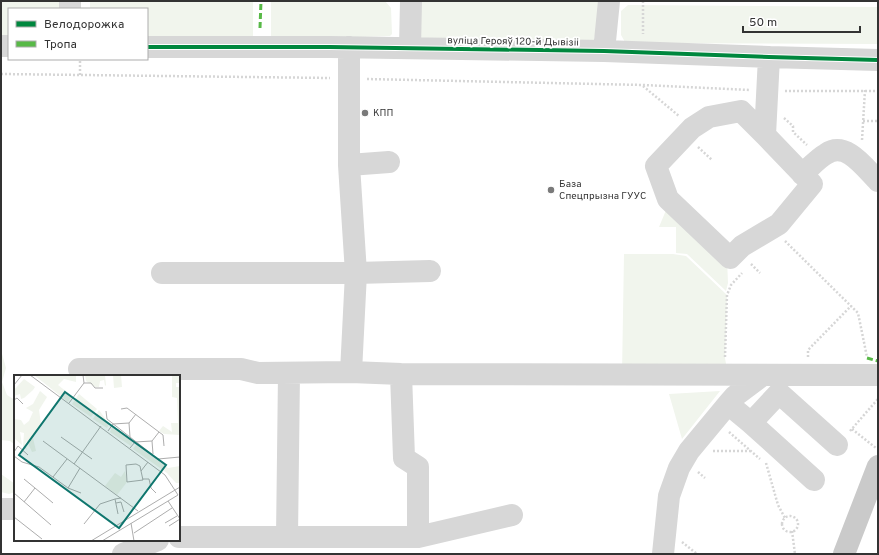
<svg xmlns="http://www.w3.org/2000/svg" width="879" height="555" viewBox="0 0 879 555" font-family="Overpass,sans-serif">
	<rect width="100%" height="100%" fill="#fff"/>
	<path fill="#f1f5ed" d="M1,1H60L59,9H9V44H1Z
		M90,1H253V38H147V9H90Z
		M271,1H385L391,8L392,34L390,36L271,40Z
		M419,1H598L601,6L593,45L423,44L416,35Z
		M628,5L878,7V44L629,43L625,42L621,35V11Z
		M669,203L727,259L728,283L726,291L687,254L676,253V227H659Z
		M624,254H673L686,256L727,295L725,358L728,375L622,374Z
		M1,350L6,368L2,382L7,395L15,400V445L10,441L1,440Z
		M720,391L682,439L669,394Z
		M1,474L15,484V492L9,494L1,492Z"/>
	<g fill="none" stroke-linecap="round" stroke-linejoin="round">
		<path stroke="#d6d6d6" stroke-width="2.5" stroke-dasharray="2 2" stroke-linecap="butt" d="M643,1V34
			M1,74L330,78
			M80,75V59
			M367,79L643,85L750,90
			M643,86L679,116
			M785,91H878
			M784,118L793,126V132L807,145
			M863,121H878
			M862,140L865,90
			M698,147L712,160
			M785,241L858,313L867,357
			M751,264L760,273
			M725,357L727,295L731,285L742,273
			M808,357V350L851,306
			M852,429L876,448
			M850,431L878,399
			M729,432L760,459
			M713,451H750
			M766,463L778,505L785,518
			M698,472L705,478
			M782 524a8 8 0 1 1 16 0a8 8 0 1 1-16 0Z
			M792,531L795,554
			M682,542L697,554"/>
		<path stroke="#d7d7d7" stroke-width="22" d="M70,9V1
			M1,46H9
			M147,47H330L604,51L769,57L878,60
			M349,47V165L356,273L351,372
			M410,48L411,1
			M604,51L609,1
			M765,135L741,111L709,117L692,128L656,166L668,199L730,258L742,246L779,224L812,184L765,135L769,57
			M349,165L389,162
			M802,174C810,168 817,159 826,154C846,140 865,168 878,181
			M162,273H356L430,271
			M79,369H241L258,373L351,372L401,374L878,375
			M401,374L404,458L418,467V537
			M763,375L735,396L728,404L751,423L814,480
			M751,423L779,393L837,445
			M1,509H15
			M179,537H418L512,515
			M287,537L289,373
			M123,554L158,540
			M663,554L669,496L679,468L689,451L728,404"/>
		<path stroke="#cacaca" stroke-width="22" d="M844,554L878,466"/>
		<path stroke="#58b947" stroke-width="3" stroke-dasharray="6 3" stroke-linecap="butt" d="M260,28L261,1
			M867,358L878,361"/>
		<g stroke="#fff" stroke-width="6">
			<path id="cycleway" d="M147,47H330L604,51L769,57L878,60"/>
		</g>
		<use href="#cycleway" stroke="#00873e" stroke-width="4"/>
	</g>
	<g fill="#7a7a7a" stroke="#fff" stroke-width="1.5">
		<circle cx="365" cy="113" r="4"/>
		<circle cx="551" cy="190" r="4"/>
	</g>
	<g text-anchor="middle" dominant-baseline="central" stroke-width="4" stroke-linejoin="round" paint-order="stroke">
		<g font-size="10" fill="#333" stroke="#fff">
			<text transform="translate(513 42) rotate(1)">вуліца Герояў 120-й Дывізіі</text>
		</g>
		<g font-size="10" fill="#333" stroke="#fff" text-anchor="start">
			<text x="373" y="113">КПП</text>
			<text x="559" y="184">База<tspan x="559" dy="12">Спецпрызна ГУУС</tspan></text>
		</g>
	</g>
	<g transform="translate(14 375)">
		<rect width="166" height="166" fill="#fff"/>
		<path d="M20,0H62V7L50,4L44,10L58,21L54,27ZM71,0H91L92,10L91,11L90,5L86,6L85,12H81L72,6ZM99,0H107L108,12L100,13ZM158,0H165L166,8H162V12H166V60L150,59L145,56L149,51L158,57L157,48H164L163,23L158,22ZM10,4L21,12L19,15L10,23L7,24L6,19L0,21V15ZM26,16L33,22L25,35L27,49L19,63L22,76L18,77L13,66L11,69L13,75L9,72L10,58L6,57L8,70L1,64L0,44L7,45L10,50L15,46L19,37L12,33L19,29ZM65,19L83,34L77,42L58,29ZM85,35L95,49L93,53L79,44ZM98,52L119,66L117,71L96,57ZM122,70L154,93L166,91V108H162L153,98L119,74ZM111,96L113,107L103,120L91,111L101,98L107,102Z" fill="#f1f5ed"/>
		<path fill="none" stroke="#adadad" stroke-width="1" d="M16,0L151,100L164,120L88,166M70,8H77L81,13H89M0,10L8,0M0,25L3,23L9,29M55,28L70,8L69,0M107,34L113,33L149,60L150,71M92,36L93,44L144,84L166,82M94,56L99,49L115,48M47,62L78,84M116,62L115,48L122,39M29,66L124,136M138,66L139,79M116,73L121,67L138,66L145,57M0,77L4,71L14,80M0,81L8,87L25,92L54,113L67,118M60,89L87,51M127,96L126,91L122,89L112,90L113,107L129,105L127,96L134,87M39,102L53,84M10,104L21,113M128,104H135L137,113L142,118M54,113L66,93M0,118L37,150M154,126L166,144M10,127L21,113L39,128M102,128L107,127L110,137M104,139L101,124L107,123M0,142L28,164M117,148L120,166M151,148L163,141M70,149L86,129L101,124M155,151L166,144M120,158L158,133M77,166L166,112"/>
		<path fill="#0f766e" fill-opacity="0.15" stroke="#0f766e" stroke-width="2" d="M51,17L152,90L105,153L5,80Z"/>
		<rect width="166" height="166" fill="none" stroke="#333" stroke-width="2"/>
	</g>
	<rect width="879" height="555" fill="none" stroke="#333333" stroke-width="4"/>
	<rect x="8" y="8" width="140" height="52" fill="#ffffff" stroke="#adadad"/>
	<rect x="16" y="21" width="20" height="6" fill="#00873e" stroke="#adadad"/>
	<text x="44" y="28" font-size="12" fill="#333333">Велодорожка</text>
	<rect x="16" y="41" width="20" height="6" fill="#58b947" stroke="#adadad"/>
	<text x="44" y="48" font-size="12" fill="#333333">Тропа</text>
	<path d="M743 26v6h117v-6" fill="none" stroke="#333333" stroke-width="2"/>
	<text x="749" y="26" font-size="12" fill="#333333" stroke="#ffffff" stroke-width="3" paint-order="stroke">50 m</text>
</svg>
